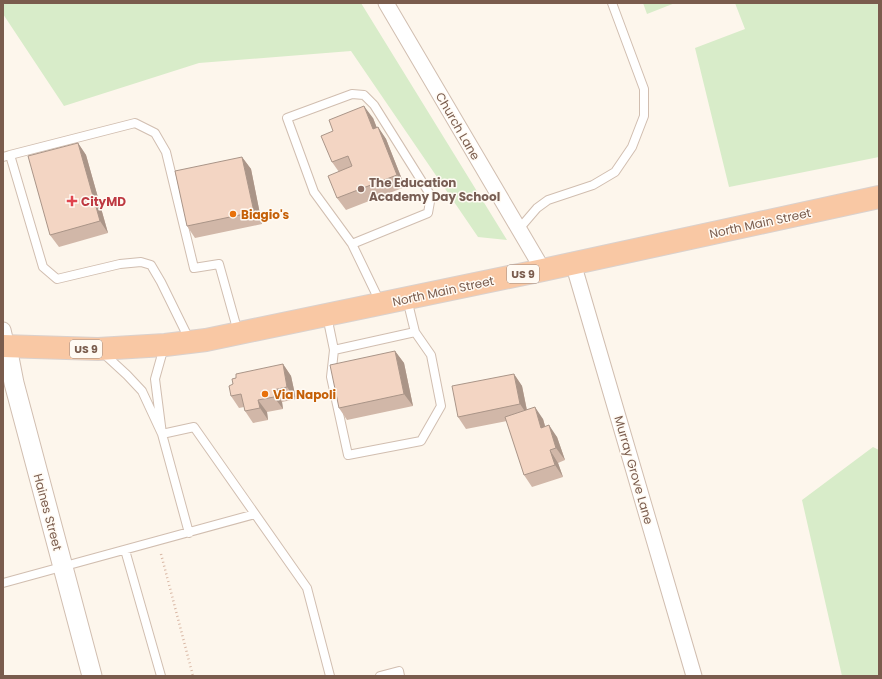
<svg xmlns="http://www.w3.org/2000/svg" width="882" height="679" viewBox="0 0 882 679" font-family="Poppins,sans-serif">
	<rect width="100%" height="100%" fill="#fdf6ec"/>
	<path fill="#d8ecc9" d="M3,3H361L507,240L478,237L351,51L199,63L64,106L3,14Z
		M643,3H675L647,14Z
		M735,3H879V157L729,187L695,48L745,29Z
		M873,447L879,450V676H842L802,500Z"/>
	<g fill="none" stroke-linecap="round" stroke-linejoin="round">
		<g stroke="#d1beb0" stroke-width="10">
			<path id="service" d="M10,155L135,123L155,133L166,152L194,268L219,264L238,332
				M3,157L10,155L43,267L57,279L120,264L141,262L151,265L161,282L190,341
				M519,229L537,208L548,200L593,185L615,172L632,147L644,116V89L612,3
				M352,244L428,213L431,196L374,105L364,95L352,94L287,118L314,192L352,244L380,302
				M327,316L334,350L331,377L348,455L421,441L441,406L431,355L415,332L407,299
				M334,350L415,332
				M102,352L127,375L142,391L162,434L155,379L164,347
				M189,533L162,434L194,427L307,588L330,676
				M125,550L161,676
				M3,583L255,514
				M380,676L399,671L400,676"/>
		</g>
		<g stroke="#d1beb0" stroke-width="17">
			<path id="minor" d="M386,3L543,270
				M573,263L694,676
				M3,330L7,347"/>
		</g>
		<g stroke="#d1beb0" stroke-width="21">
			<path id="tertiary" d="M7,347L14,383L92,676"/>
		</g>
		<g stroke="#dad1cd" stroke-width="24">
			<path id="trunk" d="M3,346L98,349L165,345L206,340L543,270L879,197"/>
		</g>
		<path stroke="#d9b8a5" stroke-width="2.5" stroke-dasharray="1 3" stroke-linecap="butt" d="M161,554L193,676"/>
		<use href="#service" stroke="#fff" stroke-width="8"/>
		<use href="#minor" stroke="#fff" stroke-width="15"/>
		<use href="#tertiary" stroke="#fff" stroke-width="19"/>
		<use href="#trunk" stroke="#f9c8a4" stroke-width="22"/>
	</g>
	<path fill="#d1b7a8" d="M373,118L377,128L378,127L386,139L405,187L346,210L337,198L339,172L332,162L333,131Z
		M78,143L86,155L108,233L59,247L50,235Z
		M242,157L251,169L262,224L195,238L187,226Z
		M395,351L404,363L413,406L347,420L339,408Z
		M283,364L291,376L296,399L282,402L283,409L267,412L268,420L253,423L245,411L244,407L239,408L231,396L233,384L236,378Z
		M514,374L522,386L527,410L543,419L545,426L557,437L565,460L558,463L563,477L532,487L524,475L507,421L466,429L458,417Z"/>
	<path fill="#aa9588" d="M364,106L373,118L382,141L373,129Z
		M378,127L386,139L405,187L397,175Z
		M78,143L86,155L108,233L100,221Z
		M242,157L251,169L262,224L254,212Z
		M395,351L404,363L413,406L404,394Z
		M283,364L291,376L296,399L287,387Z
		M514,374L522,386L528,416L520,404Z
		M273,390L282,402L283,409L274,397Z
		M258,400L267,412L268,420L260,408Z
		M535,407L543,419L549,440L541,428Z
		M549,425L557,437L565,460L556,448Z
		M550,450L558,463L563,477L555,465Z"/>
	<path fill="#f3d5c3" stroke="#aa9588" d="M364,106L373,129L378,127L397,175L337,198L328,176L352,166L348,156L332,162L321,136L333,131L329,120Z
		M78,143L100,221L50,235L28,156Z
		M242,157L254,212L187,226L175,171Z
		M395,351L404,394L339,408L330,365Z
		M283,364L287,387L273,390L274,397L258,400L260,408L245,411L241,394L231,396L229,386L233,384L232,379L236,378V374Z
		M514,374L520,404L458,417L452,386Z
		M535,407L541,428L549,425L556,448L550,450L555,465L524,475L505,417Z"/>
	<circle fill="#8d6e63" stroke="#fffaf3" stroke-width="1.5" cx="361" cy="189" r="4"/>
	<path fill="#e0444e" stroke="#fffaf3" stroke-width="1.5" d="M70 195h4v4h4v4h-4v4h-4v-4h-4v-4h4z"/>
	<g fill="#e8710a" stroke="#fffaf3" stroke-width="1.5">
		<circle cx="233" cy="214" r="4"/>
		<circle cx="265" cy="394" r="4"/>
	</g>
	<g text-anchor="middle" dominant-baseline="central" stroke-width="3" stroke-linejoin="round" paint-order="stroke">
		<g fill="#fffaf3" stroke="#a28b7f" stroke-width="1">
			<rect x="507" y="265" width="32" height="18" rx="3"/>
			<rect x="70" y="340" width="32" height="18" rx="3"/>
		</g>
		<g font-size="11" font-weight="bold" fill="#7a5c4d">
			<text x="523" y="274">US 9</text>
			<text x="86" y="349">US 9</text>
		</g>
		<g font-size="12" fill="#7a5c4d" stroke="#fffaf3">
			<text transform="translate(458 126) rotate(60)">Church Lane</text>
			<text transform="translate(760 223) rotate(-12)">North Main Street</text>
			<text transform="translate(443 291) rotate(-12)">North Main Street</text>
			<text transform="translate(634 470) rotate(74)">Murray Grove Lane</text>
			<text transform="translate(48 512) rotate(75)">Haines Street</text>
		</g>
		<g font-size="12" font-weight="bold" fill="#785e54" stroke="#fffaf3" text-anchor="start">
			<text x="369" y="182">The Education<tspan x="369" dy="14">Academy Day School</tspan></text>
		</g>
		<g font-size="12" font-weight="bold" fill="#be3a42" stroke="#fffaf3" text-anchor="start">
			<text x="81" y="201">CityMD</text>
		</g>
		<g font-size="12" font-weight="bold" fill="#c56008" stroke="#fffaf3" text-anchor="start">
			<text x="241" y="214">Biagio's</text>
			<text x="273" y="394">Via Napoli</text>
		</g>
	</g>
	<rect width="882" height="679" fill="none" stroke="#7a5c4d" stroke-width="8"/>
</svg>
